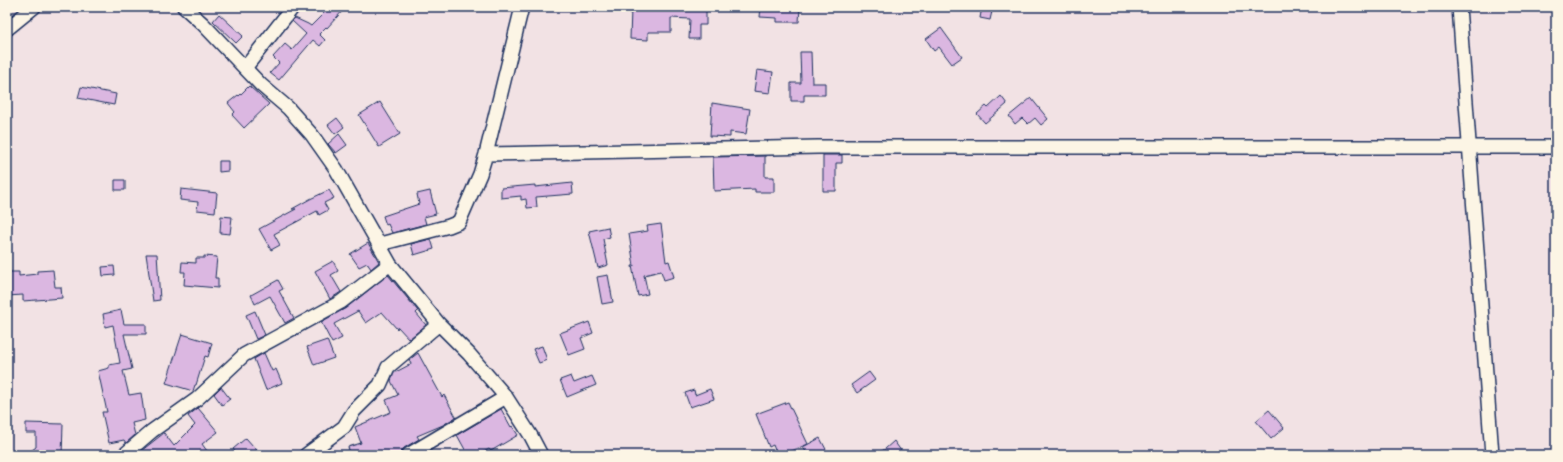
<svg xmlns="http://www.w3.org/2000/svg" width="1563" height="462" viewBox="0 0 1563 462" font-family="Dekko,sans-serif">
	<rect width="100%" height="100%" fill="#f2e2e4"/>
	<filter id="ink" filterUnits="userSpaceOnUse"><feTurbulence type="fractalNoise" baseFrequency=".025" numOctaves="2"/><feDisplacementMap in="SourceGraphic" scale="8" xChannelSelector="R" yChannelSelector="G"/><feConvolveMatrix kernelMatrix="1 2 1 2 8 2 1 2 1" color-interpolation-filters="sRGB"/></filter>
	<g filter="url(#ink)">
		<path fill="#dbb7e1" stroke="#1b2f5e" d="M330,7H346L327,28L326,27L319,34L325,40L320,46L313,40L279,80L270,73L279,63L273,57L285,44L292,50L306,34L292,21L295,18L308,24L311,26Z
			M662,7H706V25H699V39H689L690,19L671,18V32H648V40L630,39L631,9L662,10Z
			M761,7H800L799,22H777V18L760,17Z
			M982,7H993L990,20L980,18Z
			M219,14L243,36L236,43L213,21Z
			M941,28L962,57L952,64L939,47L934,51L926,39Z
			M800,52H811L812,83H825V95H804V101H791V83H801Z
			M757,70L773,72L770,93L754,91Z
			M249,86L269,104L244,128L232,115L235,112L228,103L238,95L239,96Z
			M81,87L116,94L114,105L78,98Z
			M1001,96L1007,104L985,123L977,114L986,106L988,108Z
			M1031,98L1048,119L1041,125L1035,118L1028,124L1022,118L1015,124L1009,116Z
			M380,102L400,134L379,147L359,115Z
			M712,103L750,109L746,134L730,132V137L710,136Z
			M337,118L344,127L335,134L328,125Z
			M339,134L347,145L336,153L328,144Z
			M823,155H842V163H836V191H823Z
			M765,156V177H774V192H755V189L714,191L713,157Z
			M219,161H228V171L219,172Z
			M115,180H125V190H115Z
			M572,183L573,194L536,197L537,207L527,208L526,199L521,200V196L501,198V188L535,185V187Z
			M181,189L217,193L215,212L197,210L198,202L180,200Z
			M329,190L334,198L324,203L328,210L319,215L317,211L274,234L280,245L271,250L259,229L296,209H292L310,199Z
			M430,191L436,214L424,217L426,224L392,233L388,224L386,225L383,216L419,204L417,194Z
			M221,216L232,217L230,234L220,233Z
			M661,224L666,262L669,261L674,277L664,280L661,271L644,275L648,294L638,296L632,266H634L629,234L648,231L647,226Z
			M608,227L610,237L603,239L608,265L598,268L589,231Z
			M431,239L434,249L414,255L411,244Z
			M368,243L379,262L371,269L367,263L359,267L350,254Z
			M146,254H157L160,300L153,301Z
			M204,256L217,257L215,278H218V288L184,285L185,272H181L182,262L196,263V258H204Z
			M333,261L338,271L331,275L341,292L330,299L315,271Z
			M114,266L115,275L103,276L102,267Z
			M53,270L55,287H61L62,298L23,301V295L7,296V272H19V276L37,274V271Z
			M388,275L418,311L416,313L426,325L409,339L398,327L397,329L382,312L366,323L358,311L334,324L342,338L332,343L321,322L346,308Z
			M608,275L613,302L602,304L597,277Z
			M278,280L283,289L279,291L294,318L285,323L270,296L255,304L251,295Z
			M121,310L124,324H146V334H124L132,369L123,371L129,395L141,393L145,420L132,423L135,435L126,443L124,440L109,443L102,412H107L98,371L109,368V365L120,363L113,325L105,327L103,314Z
			M255,311L265,335L256,339L246,315Z
			M589,322L593,333L581,338L585,349L569,355L560,333Z
			M182,334L212,343L208,357L205,356L196,385H195L193,391L166,383Z
			M327,340L334,358L314,365L307,347Z
			M542,346L547,360L539,363L533,349Z
			M264,353L272,371L276,369L282,383L266,390L254,359Z
			M418,353L442,397L444,395L456,417L443,425L417,436L419,439L404,448L400,455H351L348,447L361,443L355,427L391,412L386,400L398,395L391,381L394,373L411,364L409,360Z
			M869,372L875,380L857,393L851,385Z
			M571,376L574,383L592,376L596,385L567,397L560,380Z
			M221,387L230,399L222,405L214,394Z
			M710,389L714,399L690,407L685,393L694,390L695,395Z
			M788,402L808,444L782,455H777L773,445L769,447L756,414Z
			M198,408L218,432L202,444L210,455H136L164,433L174,446L195,425L188,416Z
			M501,409L511,427L512,426L518,435L491,451L489,449L478,455H468L457,435Z
			M1269,410L1284,428L1271,439L1256,421Z
			M26,423L63,424L62,455L27,454L36,447V433H26Z
			M246,438L261,455H238L233,449Z
			M820,438L829,455H808L803,447Z
			M894,441L904,455H875L885,449Z"/>
		<g fill="none" stroke-linecap="round" stroke-linejoin="round">
			<g stroke="#1b2f5e" stroke-width="16">
				<path id="minor" d="M184,7L203,24L261,85L288,108L312,135L336,169L390,264L439,324L469,354L506,397L531,436L541,455
					M1459,7L1492,455
					M7,29L34,7
					M245,68L293,7
					M486,154L818,147H1556
					M380,244L449,226L459,222L480,174L486,154L522,7
					M124,455L152,431L197,399L244,355L341,302L390,264
					M306,455L344,427L354,411L380,385L388,367L439,324
					M408,455L506,397"/>
			</g>
			<use href="#minor" stroke="#fcf5e5" stroke-width="13"/>
		</g>
	</g>
	<rect width="1563" height="462" fill="none" stroke="#fcf5e5" stroke-width="24"/>
	<rect x="12" y="12" width="1539" height="438" fill="none" stroke="#1b2f5e" stroke-width="1.5" filter="url(#ink)"/>
</svg>
